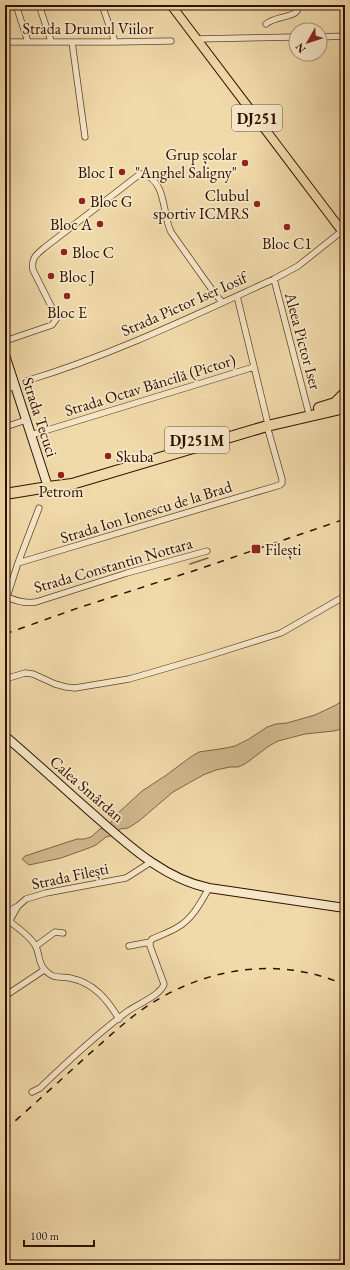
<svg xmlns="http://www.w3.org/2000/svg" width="350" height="1270" viewBox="0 0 350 1270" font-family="'EB Garamond',serif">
	<rect width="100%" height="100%" fill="#f1daaa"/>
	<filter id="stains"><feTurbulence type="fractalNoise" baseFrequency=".005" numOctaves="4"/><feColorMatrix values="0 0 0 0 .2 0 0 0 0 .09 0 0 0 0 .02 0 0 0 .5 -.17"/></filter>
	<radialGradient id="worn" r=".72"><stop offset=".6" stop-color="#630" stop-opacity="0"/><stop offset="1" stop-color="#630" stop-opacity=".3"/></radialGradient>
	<path fill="#d0b88d" stroke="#7f6447" d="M345,699V728L334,731L305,734L278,741L269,746L245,764L238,767H230L216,770L203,775L173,792L139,821L128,828L120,829L115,835L106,837L96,845L89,848L61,858L29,865L22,859L25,856L77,839H84L91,837L100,829L104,828L110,824L116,815L142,791L165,776L192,756L199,752L226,748L235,746L249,739L267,727L276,724L287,723L315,715L336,705Z"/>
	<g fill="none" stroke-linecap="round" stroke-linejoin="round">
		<path stroke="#7b6044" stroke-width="1.5" d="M190,564L208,558"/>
		<g stroke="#5f422b" stroke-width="7">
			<path id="street" d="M16,5L28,42
				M39,5L51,41
				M102,5L115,42
				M266,24C275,16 292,18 297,11L295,5
				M320,37L345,36
				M197,39L296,37
				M5,42H115L171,41
				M72,42L85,137
				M274,279L308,410
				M237,296L267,420
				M5,341L52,325L57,318L33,270C31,258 36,255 44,248L140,174H143C167,181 162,214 171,232L215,294L222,302
				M26,381C112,355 193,316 274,279L298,266L342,231
				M5,389L15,386
				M5,427L26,420
				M31,435L254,367
				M18,563L280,485L282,483V479L267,426
				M5,596C15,601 24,604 36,602L127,573L207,551
				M7,597L18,563L39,508
				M5,679L25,673L33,674L55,684L66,687L75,688L129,679L150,673L208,656L281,633L345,596
				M5,913L18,906
				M5,918C15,926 28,934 35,945C40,953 38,964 45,970C54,980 60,976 70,978C94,983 107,999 119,1019
				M5,929L18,906L26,899L46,893L126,878L151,862
				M36,946L55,932L63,933
				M129,946L150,942
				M5,996L44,970
				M32,1092L40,1088C68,1061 97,1034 128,1011C138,1004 161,995 164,984L150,946V942L152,939C161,935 170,932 178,927C193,918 201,902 209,888"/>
		</g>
		<g stroke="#2e1001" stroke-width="10">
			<path id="secondary" d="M5,355L48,487
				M5,736C32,759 58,783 85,807C122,839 160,878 209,888L345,908"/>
		</g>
		<g stroke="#2e1001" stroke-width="10">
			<path id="primary" d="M171,5L345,235"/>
		</g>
		<g stroke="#2e1001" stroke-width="12">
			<path id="highway" d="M319,408L335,403L344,394
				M5,494L48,487L72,484L267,426L345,408"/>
		</g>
		<use href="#street" stroke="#f6e7c8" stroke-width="5.5"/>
		<use href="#secondary" stroke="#f6e7c8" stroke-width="8"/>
		<use href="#primary" stroke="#f1daaa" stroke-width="8"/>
		<use href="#highway" stroke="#f1daaa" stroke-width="10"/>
		<path stroke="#2e1001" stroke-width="1.5" stroke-dasharray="7 7" stroke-linecap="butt" d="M5,634L78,608L196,570L345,519
			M5,1130C33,1105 61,1080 88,1055C108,1038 127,1019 149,1005C207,967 281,956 345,985"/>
	</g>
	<g fill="#8f2418" stroke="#f6e7c8" stroke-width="1.5">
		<circle cx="245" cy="163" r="4"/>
		<circle cx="122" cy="172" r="4"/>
		<circle cx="82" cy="201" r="4"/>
		<circle cx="257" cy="204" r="4"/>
		<circle cx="100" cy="224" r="4"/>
		<circle cx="287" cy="227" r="4"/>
		<circle cx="64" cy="252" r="4"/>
		<circle cx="51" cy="276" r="4"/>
		<circle cx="67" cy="296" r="4"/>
		<circle cx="108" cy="456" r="4"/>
		<circle cx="61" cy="475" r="4"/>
		<rect x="251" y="544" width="10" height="10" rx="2"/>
	</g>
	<g text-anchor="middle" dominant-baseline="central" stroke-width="3.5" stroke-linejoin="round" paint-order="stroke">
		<g fill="#f6e7c8" stroke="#6a503d" stroke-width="1">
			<rect x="232" y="105" width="50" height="26" rx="3"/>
			<rect x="165" y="427" width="64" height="26" rx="3"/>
		</g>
		<g font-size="15" font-weight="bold" fill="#2e1001">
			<text x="257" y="118">DJ251</text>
			<text x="197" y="440">DJ251M</text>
		</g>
		<g font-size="16" fill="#2e1001" stroke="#f6e7c8">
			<text x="88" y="28">Strada Drumul Viilor</text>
			<text transform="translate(184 304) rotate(-24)">Strada Pictor Iser Iosif</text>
			<text transform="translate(303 341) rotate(75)">Aleea Pictor Iser</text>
			<text transform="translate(150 385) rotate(-17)">Strada Octav Băncilă (Pictor)</text>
			<text transform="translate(40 417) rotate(72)">Strada Tecuci</text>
			<text transform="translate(146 512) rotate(-17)">Strada Ion Ionescu de la Brad</text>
			<text transform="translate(113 565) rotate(-16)">Strada Constantin Nottara</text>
			<text transform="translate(87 789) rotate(41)">Calea Smârdan</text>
			<text transform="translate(70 876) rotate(-12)">Strada Filești</text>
		</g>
		<g font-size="16" fill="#2e1001" stroke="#f6e7c8" text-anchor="start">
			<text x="237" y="154" text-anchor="end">Grup școlar<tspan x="237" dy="18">"Anghel Saligny"</tspan></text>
			<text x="114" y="172" text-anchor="end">Bloc I</text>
			<text x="249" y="195" text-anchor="end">Clubul<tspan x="249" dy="18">sportiv ICMRS</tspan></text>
			<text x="90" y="201">Bloc G</text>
			<text x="92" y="224" text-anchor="end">Bloc A</text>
			<text x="287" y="243" text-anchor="middle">Bloc C1</text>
			<text x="72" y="252">Bloc C</text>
			<text x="59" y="276">Bloc J</text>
			<text x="67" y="312" text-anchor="middle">Bloc E</text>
			<text x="116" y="456">Skuba</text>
			<text x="61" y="491" text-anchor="middle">Petrom</text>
			<text x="265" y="549">Filești</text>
		</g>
	</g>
	<rect width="350" height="1270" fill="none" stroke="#f1daaa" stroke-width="20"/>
	<rect x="6" y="6" width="338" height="1258" fill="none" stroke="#2e1001" stroke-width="2"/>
	<rect x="10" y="10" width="330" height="1250" fill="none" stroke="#2e1001"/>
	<g transform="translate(308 42) rotate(231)"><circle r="19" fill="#f6e7c8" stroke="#a69178"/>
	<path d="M0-3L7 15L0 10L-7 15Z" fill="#8f2418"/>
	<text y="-6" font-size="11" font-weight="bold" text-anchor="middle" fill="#2e1001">N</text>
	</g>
	<path d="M24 1240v6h70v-6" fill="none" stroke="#2e1001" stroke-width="2"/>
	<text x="30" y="1240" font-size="12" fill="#2e1001" stroke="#f6e7c8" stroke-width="3" paint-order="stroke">100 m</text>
	<rect width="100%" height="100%" filter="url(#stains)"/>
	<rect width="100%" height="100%" fill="url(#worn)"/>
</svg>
